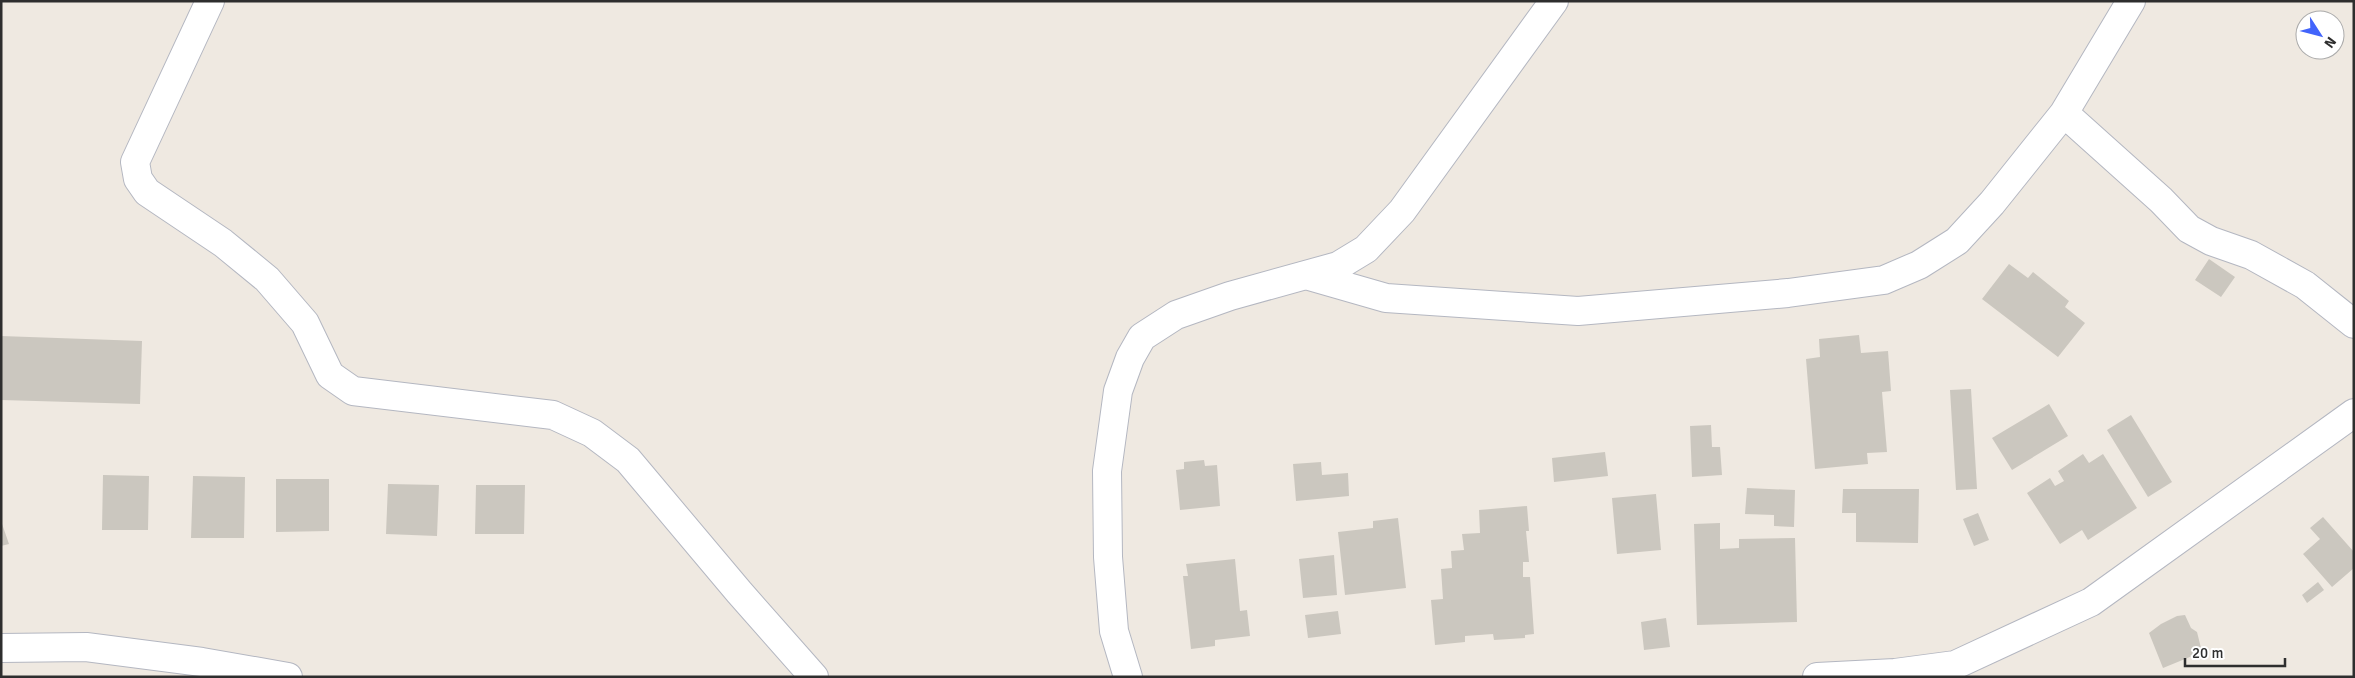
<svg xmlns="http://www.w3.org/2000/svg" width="2355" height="678" viewBox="0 0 2355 678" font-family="Signika,sans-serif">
	<rect width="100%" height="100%" fill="#efe9e1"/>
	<path fill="#cbc7bf" d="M2209,259L2235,277L2221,297L2195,280Z
		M2009,264L2028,278L2033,272L2069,301L2065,307L2085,323L2058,357L1982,299Z
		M1859,335L1861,353L1888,351L1891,391L1882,392L1887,452L1867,453L1868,464L1815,469L1806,359L1820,357L1819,339Z
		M1,336L142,341L140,404L1,400Z
		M1971,389L1977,489L1956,490L1950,390Z
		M2049,404L2068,436L2012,470L1992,438Z
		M2131,415L2172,482L2148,497L2107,430Z
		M1711,425L1712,447H1720L1722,475L1692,477L1690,426Z
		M1605,452L1608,476L1554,482L1552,458Z
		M2083,454L2089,463L2103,454L2137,508L2088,540L2082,530L2060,544L2027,493L2050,478L2055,486L2064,481L2058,471Z
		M1204,460L1205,466L1217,465L1220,506L1180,510L1176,470L1184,469V462Z
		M1321,462L1322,475L1348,473L1349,496L1296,501L1293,464Z
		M103,475L149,476L148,530H102Z
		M193,476L245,477L244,538H191Z
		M276,479H329V531L276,532Z
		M388,484L439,485L437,536L386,534Z
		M476,485H525L524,534H475Z
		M1747,488L1795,490L1794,527L1774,526V515L1745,514Z
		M1843,489H1919L1918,543L1856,542V513H1842Z
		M1656,494L1661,550L1617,554L1612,498Z
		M1527,506L1529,531H1526L1529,562H1523V577H1530L1534,634L1525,635V638L1494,640L1493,634L1465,636V642L1435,645L1431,600L1443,599L1441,569L1452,568L1451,551L1464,550L1462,534L1480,533L1479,510Z
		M1978,513L1989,540L1974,546L1963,519Z
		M2323,517L2354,552V568L2332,587L2303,554L2320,539L2310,528Z
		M1398,518L1406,588L1345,595L1338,532L1373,528V521Z
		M1,521L9,544L1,546Z
		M1720,523V549L1739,548V539L1795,538L1797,622L1697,625L1694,524Z
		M1334,555L1337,595L1303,598L1299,559Z
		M1235,559L1240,611L1247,610L1250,636L1215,640V646L1191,649L1183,576H1188L1186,564Z
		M2318,582L2324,590L2307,603L2302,595Z
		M1338,611L1341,634L1308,638L1305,615Z
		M2185,615L2191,628L2197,632L2202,652L2163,668L2149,633L2161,624L2177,616Z
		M1666,618L1670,647L1644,650L1641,622Z"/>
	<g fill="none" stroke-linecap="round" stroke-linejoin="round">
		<g stroke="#b4b7c1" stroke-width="30">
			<path id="street" d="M210,1L135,162L138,179L147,192L223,243L267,279L305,323L330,375L353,391L553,415L592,433L628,460L739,592L814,677
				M2064,113L2161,200L2189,229L2211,241L2251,255L2305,285L2354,324
				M1306,275L1386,298L1578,311L1788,293L1884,280L1919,265L1957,241L1992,203L2064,113L2131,1
				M1,648L86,647L202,662L288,677
				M1128,677L1114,631L1108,557L1107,471L1118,391L1130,358L1142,337L1176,315L1230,296L1338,266L1366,249L1402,211L1554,1
				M1817,677L1895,673L1955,665L2091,602L2354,413"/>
		</g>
		<use href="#street" stroke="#fff" stroke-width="28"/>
	</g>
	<rect width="2355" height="678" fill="none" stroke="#2e2e2e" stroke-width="5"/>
	<g transform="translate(2320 35) rotate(126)"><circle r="24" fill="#ffffff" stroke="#ababab"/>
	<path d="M0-4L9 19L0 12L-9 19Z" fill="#4264fb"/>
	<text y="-8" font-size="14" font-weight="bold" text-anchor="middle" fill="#2e2e2e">N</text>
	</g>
	<path d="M2185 658v8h100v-8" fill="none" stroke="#2e2e2e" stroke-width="2.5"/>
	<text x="2192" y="658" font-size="15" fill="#2e2e2e" stroke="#ffffff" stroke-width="4" paint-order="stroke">20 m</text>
</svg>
